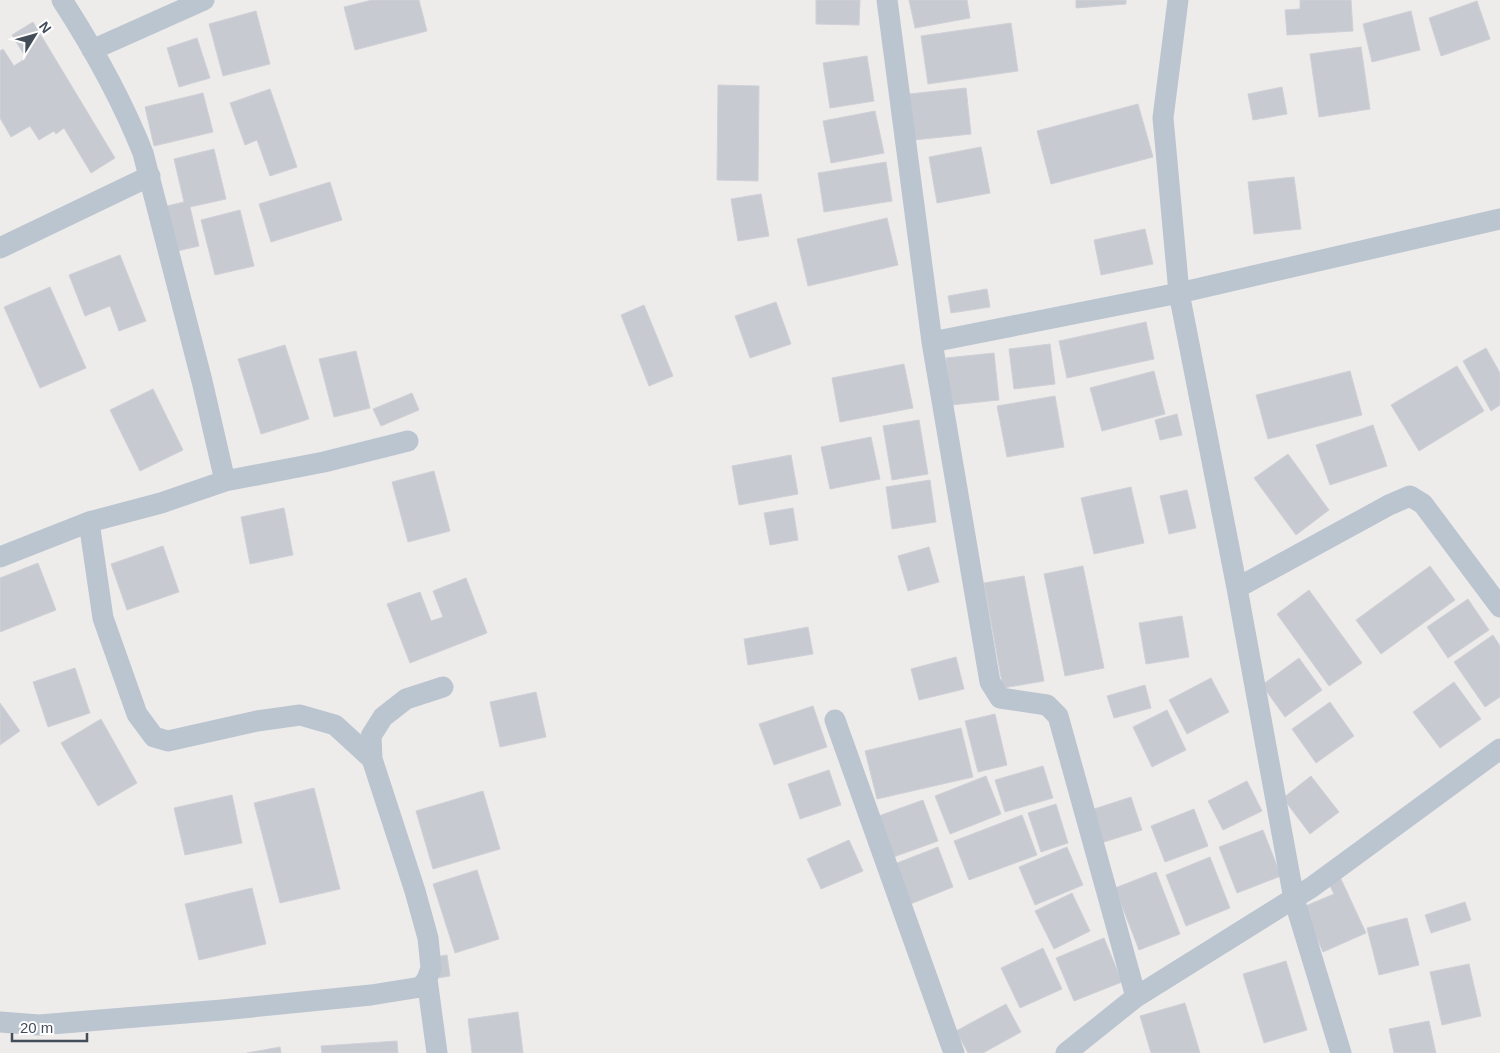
<svg xmlns="http://www.w3.org/2000/svg" width="1500" height="1053" viewBox="0 0 1500 1053" font-family="Helvetica,sans-serif">
	<rect width="100%" height="100%" fill="#eeebeb"/>
	<path fill="#c8cad1" stroke="#cfd1d7" d="M372,0H419L427,31L355,50L344,7Z
		M816,0H860L859,25L816,24Z
		M909,0H967L970,18L915,28Z
		M1076,0H1126V4L1076,8Z
		M1300,0H1351L1353,31L1287,35L1285,10L1300,9Z
		M1477,1L1490,39L1441,56L1429,18Z
		M256,11L270,64L223,76L209,24Z
		M1411,11L1420,50L1372,62L1363,24Z
		M33,22L115,158L91,173L64,128L56,134L54,131L39,140L30,126L11,137L0,118V51L3,49L14,66L26,58L12,35Z
		M1011,23L1018,71L928,84L921,36Z
		M197,38L210,78L179,87L167,48Z
		M1361,47L1370,109L1319,117L1310,54Z
		M867,56L874,101L830,108L823,63Z
		M718,85L759,86L758,181L717,180Z
		M1282,87L1287,114L1253,120L1248,94Z
		M966,88L971,134L914,140L909,94Z
		M270,89L297,167L270,176L257,140L245,145L230,103Z
		M203,93L213,132L154,146L145,107Z
		M1138,104L1153,157L1051,184L1037,131Z
		M875,111L884,153L831,163L823,121Z
		M981,147L990,193L937,203L929,157Z
		M214,149L226,199L190,207L199,246L173,252L163,207L184,202L174,159Z
		M886,162L892,201L824,212L818,173Z
		M1294,177L1301,229L1254,234L1248,182Z
		M330,182L342,220L271,242L259,204Z
		M761,194L769,236L738,241L731,199Z
		M240,210L254,266L215,275L201,220Z
		M887,218L898,265L808,286L797,239Z
		M1145,229L1153,264L1101,275L1094,240Z
		M120,255L146,321L119,331L110,306L85,316L69,275Z
		M50,287L86,368L40,388L4,307Z
		M987,289L990,307L951,313L948,296Z
		M776,302L791,344L750,358L735,316Z
		M644,305L673,376L649,386L621,315Z
		M1146,322L1154,359L1067,378L1059,341Z
		M1050,344L1055,384L1014,389L1009,349Z
		M285,345L309,419L261,434L238,359Z
		M1486,348L1500,373V405L1491,411L1463,361Z
		M356,351L370,408L334,417L319,359Z
		M994,353L999,400L951,405L946,358Z
		M904,364L913,408L840,422L832,378Z
		M1457,366L1484,411L1419,451L1391,405Z
		M1154,371L1165,414L1102,431L1090,388Z
		M1350,371L1362,415L1268,439L1256,395Z
		M153,389L183,450L140,471L110,410Z
		M412,393L419,410L381,426L373,409Z
		M1055,396L1064,447L1007,457L997,406Z
		M1177,414L1182,435L1160,440L1155,420Z
		M919,420L928,474L892,480L883,426Z
		M1373,425L1387,466L1330,485L1316,445Z
		M871,437L880,479L830,489L821,447Z
		M1288,454L1329,510L1296,535L1254,478Z
		M791,455L798,494L739,505L732,466Z
		M434,471L450,531L408,542L392,482Z
		M930,480L936,522L892,529L886,487Z
		M1131,487L1144,543L1094,554L1081,498Z
		M1187,490L1196,528L1169,534L1160,496Z
		M284,508L293,555L250,564L241,517Z
		M793,508L798,540L770,545L764,513Z
		M163,546L179,592L127,610L111,564Z
		M929,547L939,582L908,591L898,556Z
		M38,563L56,610L0,632V578Z
		M1083,566L1104,668L1065,676L1044,574Z
		M1430,566L1455,600L1381,654L1356,620Z
		M1024,576L1044,681L1003,688L984,583Z
		M466,578L487,633L410,663L387,604L420,592L431,621L443,617L433,591Z
		M1309,590L1362,663L1329,686L1277,614Z
		M1468,599L1489,630L1448,658L1427,627Z
		M1182,616L1189,657L1146,664L1139,623Z
		M808,627L813,654L748,665L744,639Z
		M1493,635L1500,646V697L1485,707L1454,662Z
		M956,657L964,689L919,700L911,669Z
		M1299,658L1322,690L1285,717L1262,685Z
		M75,668L90,713L48,727L33,682Z
		M1211,678L1229,712L1187,734L1169,700Z
		M1454,682L1481,719L1440,748L1413,712Z
		M1145,685L1151,708L1114,718L1107,696Z
		M536,692L546,737L500,747L490,702Z
		M1330,702L1354,736L1316,763L1292,729Z
		M0,703L20,731L0,745Z
		M813,706L827,747L774,765L759,724Z
		M1167,710L1186,750L1152,767L1133,727Z
		M995,714L1007,765L978,772L965,721Z
		M101,719L137,783L98,806L61,743Z
		M961,728L973,777L877,799L865,751Z
		M1043,766L1053,798L1005,812L995,780Z
		M829,770L841,805L800,819L788,784Z
		M986,776L1001,814L950,834L935,796Z
		M1311,776L1339,812L1310,834L1283,798Z
		M1247,781L1262,811L1223,830L1208,801Z
		M314,788L340,889L280,903L254,803Z
		M483,791L500,849L433,869L416,811Z
		M232,795L242,843L185,855L174,808Z
		M1131,797L1142,830L1101,843L1091,810Z
		M923,800L938,841L888,859L873,818Z
		M1056,804L1068,843L1041,852L1028,813Z
		M1194,809L1208,846L1165,862L1151,826Z
		M1022,815L1037,855L969,880L954,841Z
		M1263,830L1281,876L1237,893L1219,847Z
		M849,840L863,871L821,889L807,859Z
		M938,847L953,887L908,905L892,865Z
		M1067,847L1083,885L1035,905L1019,867Z
		M1210,857L1230,908L1186,926L1166,875Z
		M477,870L499,939L455,953L433,884Z
		M1156,872L1180,934L1139,950L1115,888Z
		M1341,879L1366,933L1323,952L1303,907L1334,894L1329,884Z
		M252,888L266,944L199,960L185,904Z
		M1072,893L1090,931L1054,949L1035,911Z
		M1465,902L1471,920L1431,933L1425,915Z
		M1407,918L1419,965L1379,975L1367,928Z
		M1104,938L1122,982L1074,1001L1056,958Z
		M1043,948L1062,989L1020,1008L1001,968Z
		M447,955L450,976L438,978L434,957Z
		M1286,961L1307,1030L1264,1043L1243,974Z
		M1469,964L1481,1016L1442,1025L1430,972Z
		M1185,1003L1200,1053H1151L1140,1016Z
		M1006,1004L1021,1032L983,1053H968L956,1031Z
		M518,1012L523,1053H472L468,1019Z
		M1429,1021L1436,1053H1394L1389,1029Z
		M397,1041L398,1053H322L321,1046Z
		M280,1047L281,1053H247Z"/>
	<g fill="none" stroke-linecap="round" stroke-linejoin="round">
		<path stroke="#bbc5cf" stroke-width="21" d="M62,0C93,48 122,100 143,153L202,381L225,481
			M887,0L932,342L990,682L1000,698L1047,705L1058,716L1136,997
			M1178,0L1163,118L1179,293L1237,588L1294,899L1341,1053
			M92,50L204,0
			M0,248L150,176
			M932,342L1179,293L1500,219
			M89,522L103,618L137,714L154,737L168,741L257,721L300,715L335,725L372,759
			M0,557L89,522L161,503L225,481L324,462L408,441
			M1237,588L1389,505L1410,496L1423,504L1500,607
			M835,720L954,1053
			M427,979L437,1053
			M0,1022L39,1025L222,1010L371,995L421,987L427,979L431,968L428,938L415,891L372,759L371,736L383,717L406,699L443,687
			M1066,1053L1136,997L1312,887L1500,749"/>
	</g>
	<g transform="translate(35 35) rotate(53)" stroke="#ffffff" stroke-width="4" paint-order="stroke">
	<path d="M0-4L9 19L0 12L-9 19Z" fill="#434d59"/>
	<text y="-8" font-size="14" font-weight="bold" text-anchor="middle" fill="#434d59">N</text>
	</g>
	<path d="M12 1033v8h75v-8" fill="none" stroke="#434d59" stroke-width="2.5"/>
	<text x="20" y="1033" font-size="15" fill="#434d59" stroke="#ffffff" stroke-width="4" paint-order="stroke">20 m</text>
</svg>
